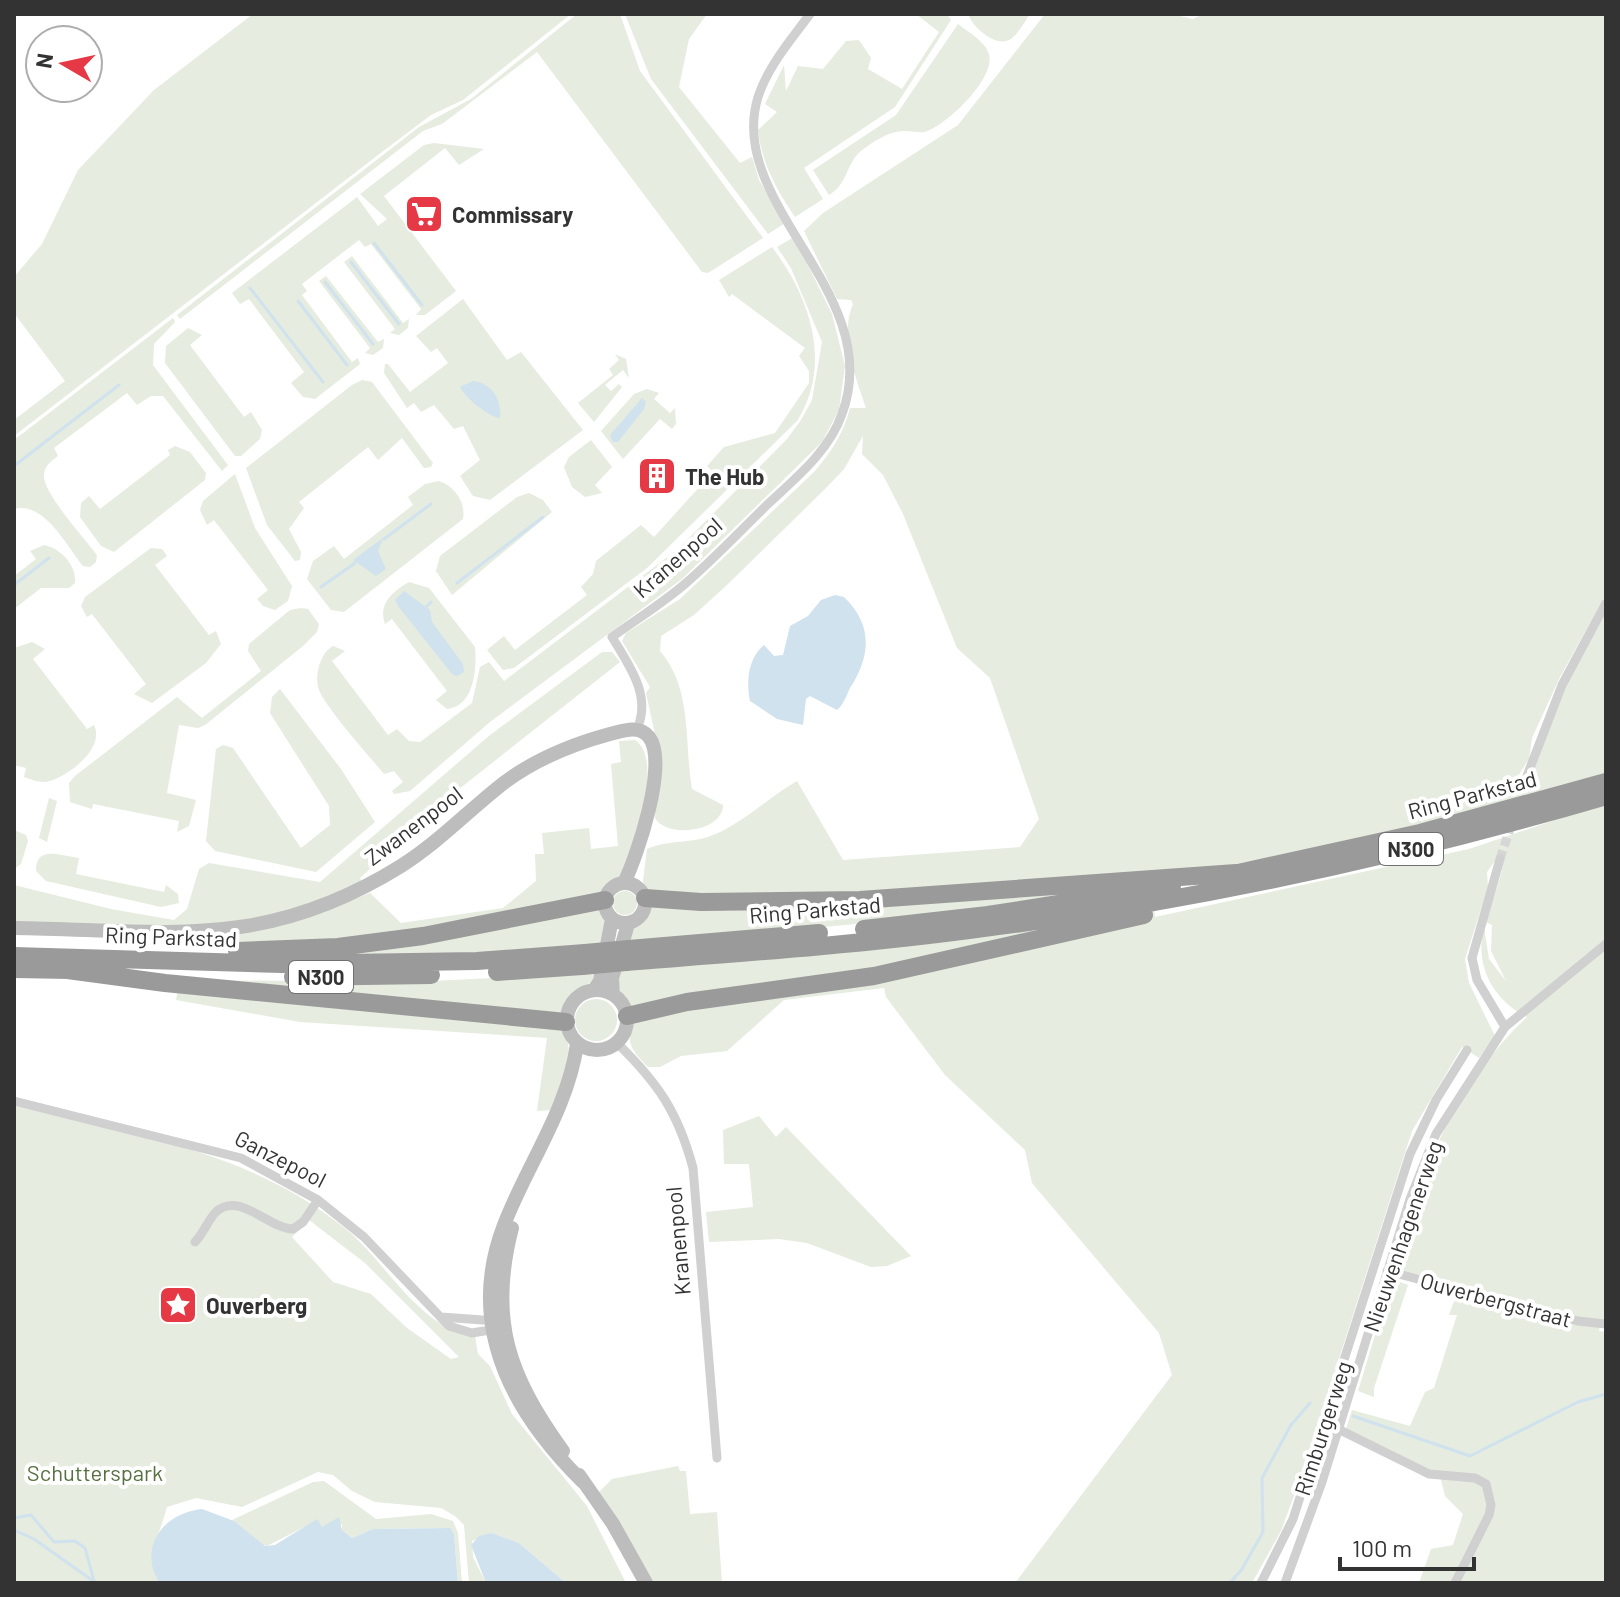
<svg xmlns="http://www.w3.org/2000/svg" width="1620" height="1597" viewBox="0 0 1620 1597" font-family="Barlow,sans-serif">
	<rect width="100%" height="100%" fill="#fff"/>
	<path fill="#e6ecdf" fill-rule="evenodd" d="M253,14H571L463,100L431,115L378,155L14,436V420L65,381L14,313V277L42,244L78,170L154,90Z
		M577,14H620L640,71L763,238L708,273L702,272L537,52L442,124L423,131L180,319L177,315L419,127L471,99Z
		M625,14H707L689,39L679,87L740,163L752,157L759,180L785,223L768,234L651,79Z
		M916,14H947L951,20L895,107L804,168L823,199L795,217C776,189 762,164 758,130L777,112L765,104L784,65L786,91L798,66L823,69L846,41L859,40L871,58L868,69L902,89L939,32Z
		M968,14H1030C1025,21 1017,36 1009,40C994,47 972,26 968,14Z
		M1045,14H1171L1193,19L1203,14H1606V594L1560,677L1532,738L1529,759L1518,776L1522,782L1564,689L1606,613V777L1381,835L1170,877L916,918L763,933L632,970L1154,908L1155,917L1469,849L1606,803V1323H1601L1599,1331L1606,1332V1583H1419L1431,1549L1453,1545L1463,1514L1445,1496L1440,1476L1346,1429L1352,1410L1410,1426L1425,1392L1434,1388L1457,1315H1449L1460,1285L1393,1268C1417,1177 1457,1082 1527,1017C1493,1000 1474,965 1484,927L1489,959L1506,981L1491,951L1492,925L1486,922C1489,907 1505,870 1503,859L1495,861L1487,872L1488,887L1465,959L1469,983L1495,1036L1479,1058L1462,1047L1412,1131L1301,1477L1281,1531L1252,1583H1015L1172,1375L1159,1333L1032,1183L1025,1150L945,1075L886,997L884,988L784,1000L727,1051L681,1056L660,1067H648C634,1053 622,1040 635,1020C616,990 611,970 627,935C633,925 645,917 651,905L643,881L647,849C670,839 692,844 713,835C743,823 769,797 797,781L843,860L1020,847L1039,819L990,678L957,648L903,514L883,475L862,454L863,436L844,469L827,487L727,585L694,615L661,636L660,651C693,689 684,743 692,789L723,805C723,832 667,839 655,818L658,748L646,693L650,687L622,641L626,633L680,599L813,473C830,454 844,433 850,408H866C856,378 839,336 853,304L851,300L837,299L804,231L823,213L958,125Z
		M958,24C968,32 985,41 989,54C996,78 947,125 925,132C920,133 912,131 906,131C891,130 873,141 861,151C846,163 848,184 829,195L813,170L896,115Z
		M434,143L484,149L459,165L445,148L384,196L456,291L425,315H416L421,309L371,244L365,247L359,240L302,284L307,291L302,295L352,362L358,358L360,364L315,399L303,397L291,383L304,372L249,299L240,304L232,293L357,197L378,226L387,219L360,194L424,145Z
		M794,237L832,314L845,366L839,410L822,442L682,579L490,722L410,791L394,794L392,791L403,782L394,771L384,774C370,757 326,708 319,690C314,676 320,653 333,646L345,651L332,661L388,735L397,729L409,741L420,742L472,703L480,667L489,662L504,681L678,549L787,439L801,420L812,400L822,342L791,268L777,247Z
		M772,247C810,297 833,364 797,421L647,568L514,668L503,670L487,650L504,636L515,650L587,595L581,587L593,574L596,561L641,525L654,537L713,472L707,466L724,447L775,433L809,383V371L799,356L805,348L732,294L729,297L719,280Z
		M352,256L403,323L409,319L408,328L399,335L390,333L395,329L344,262Z
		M326,276L378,342L384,339L383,348L373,355L365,353L370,348L319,281Z
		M463,299L507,360L521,352L583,430L490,500L473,496L460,476L480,460L463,426L454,429L434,405L421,412L414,403L407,408L384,373L385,364H388L410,392L448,363L437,348L431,352L416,336Z
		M173,318L175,322L154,344L153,365L228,465L222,471L163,396H151L137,405L127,393L54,448L58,456C51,461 44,466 44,476C43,493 85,539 97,555L96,562L90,567L83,566C66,545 44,501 14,509V440Z
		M188,328L202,335L190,345L244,417L251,412L262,430L260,439L241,456H235L165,363L166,346Z
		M615,354L626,359L629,378L623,370L605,385L611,391L619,384L622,387L594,422L578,403L613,375L609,369L619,360Z
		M362,380L372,382L433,463L431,467L424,468L402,438L378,460L368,447L299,502L304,508L289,529L301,552L300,560L295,561L267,525L246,468L352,385Z
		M647,389L659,393L654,399L670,413L675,408L676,424L672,429L660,419L623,459L601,431L634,394Z
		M591,440L612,467L595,485L602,493L585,497L572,487L564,467L569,457Z
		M175,446L190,452L206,473L205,480L114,552L101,546L80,517L81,503L89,496L100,509L170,455L168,450Z
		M235,474L255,528L292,586L288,601L275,610L263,606L257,599L268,590L214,520L207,525L200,510L203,501Z
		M439,481C455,486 466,503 463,519L344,612L331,610L307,579L313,561L334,546L344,559L413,505L408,497L425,484Z
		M529,493L543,500L552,512L452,595L436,571L440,556L517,497Z
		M44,545C60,548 77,565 75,583L69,588H41L14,609V576L36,559L30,551Z
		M151,548L162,549L167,556L155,565L209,635L216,631L221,644L206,663L152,703L134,694L146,684L92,614L87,617L81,606L85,597Z
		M409,582L429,588L475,647C477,670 474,706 447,709L436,700L447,691L392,619L385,624C378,604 392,592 409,582Z
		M301,608L308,609L319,624L317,632L303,646L205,725L198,728L179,725L167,793L196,800L189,826L177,832L179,821L93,804L92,809L70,802L69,783L75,776L177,697L202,718L261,671L248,651L249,644L290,610Z
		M32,642L45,649L33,659L87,729L94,725C105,748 71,774 50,781C42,784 33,780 24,777L26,768L14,765V648Z
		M602,652H612L620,662L440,804L360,878L363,883C343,892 322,903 301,910C210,938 108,926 14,923V885L111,909L174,920L187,909L199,869L209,863L320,882L490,735Z
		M280,689L341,769L375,822L316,872L215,851L206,841L216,749L223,745L233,748L301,848L330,825L329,806L270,713L272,697Z
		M635,740C663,757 638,851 622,875C617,883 606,889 600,896L396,936L267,947L203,948L204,937L281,926L370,893L401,923L503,908L536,881L535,854H544L542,833L589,828L591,849L618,846L611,764L621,762L619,741Z
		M49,798L57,801L47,842L39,838Z
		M14,830L26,835L28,841L21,864L14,869Z
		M56,854L79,858L76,874L164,892L166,885L178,894L179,903L161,907L46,881L36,871C36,857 42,853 56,854Z
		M613 903a12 12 0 1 1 24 0a12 12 0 1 1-24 0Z
		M601,907L607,921L606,943L443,957L327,958Z
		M598,973C586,990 569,994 562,1015L186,980L410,982Z
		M178,989L556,1022C582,1049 562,1080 552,1110L537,1111L547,1038L300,1022L176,1000Z
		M575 1020a21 21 0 1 1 42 0a21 21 0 1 1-42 0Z
		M14,1105C130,1134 252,1151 347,1230C387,1263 419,1329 475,1336L478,1354L490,1366L512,1414L587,1506L626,1583H566L519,1543L492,1533L472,1541L473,1557L486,1583H469L464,1525L455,1516L441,1508L375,1502L352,1491L333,1475L318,1472L242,1507L196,1498L167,1507C156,1547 149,1540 158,1583H14ZM309,1220L365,1263L459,1357L451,1359L407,1328L371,1294L333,1282L292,1237Z
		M759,1116L776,1137L786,1127L911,1256L887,1266L871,1267L807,1243L779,1239L709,1242L706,1212L753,1207L749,1164H724L723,1130Z
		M1392,1279L1408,1285L1374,1388V1397L1358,1391Z
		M678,1466L680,1471H686L690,1514L717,1512L722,1583H651L598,1493L612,1479Z
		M324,1481L376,1519L431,1514L453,1521L458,1533L462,1583H458L454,1534L449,1528L373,1529L352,1538L342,1530V1524L322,1527L310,1524L267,1546L257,1543L232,1520L313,1482Z"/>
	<path fill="#cfe2ee" d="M473,381C492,383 502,400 500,418C490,418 464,397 460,387Z
		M642,398L646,402L644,409L618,442H613L610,435Z
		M383,538L378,551L386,569L376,576L353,560Z
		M404,591L430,610L432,622L463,664L464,672L457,676L452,674L398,606L395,600Z
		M835,595L844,597C874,626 870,657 850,688C846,696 844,704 837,710L810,696L806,699L803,725L777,719L750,701C746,682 748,658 764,645L774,656L783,655L790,626L808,616L821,600Z
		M202,1509L234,1521L265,1546L275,1545L317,1519L322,1527L339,1517L342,1530L352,1538L373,1529L450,1528L454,1534L458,1583H158C157,1576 153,1571 152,1565C147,1533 173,1512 202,1509Z
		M492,1533L519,1543L566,1583H486L471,1545L479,1536Z"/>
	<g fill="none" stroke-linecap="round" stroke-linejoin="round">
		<path stroke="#cfe2ee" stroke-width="3" d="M374,243L422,305
			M351,262L399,324
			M325,282L373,344
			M250,288L323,382
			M298,301L347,365
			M14,466L119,385
			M384,539L431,504
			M457,583L543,517
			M14,585L49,558
			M321,587L355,563
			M427,606L431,602
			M1353,1416L1470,1456L1578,1402L1606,1394
			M14,1518L31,1515L54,1542L75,1541L85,1548L94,1581
			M14,1530L34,1539L96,1583
			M1230,1583L1242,1569L1263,1532L1262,1478L1291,1425L1310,1403"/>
		<path stroke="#d6d6d6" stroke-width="9" stroke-dasharray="9 4.5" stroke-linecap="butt" d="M1500,859L1512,823"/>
		<path stroke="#d0d0d0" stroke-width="9" d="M637,729C652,696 629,665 612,637C637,619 663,603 686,583C715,558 742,529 769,503C797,477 829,451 842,414C887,293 725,205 758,97C768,66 791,40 810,14
			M1525,781L1562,685L1606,603
			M1500,859L1472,958L1477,980L1505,1027
			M617,1043C658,1083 678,1112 693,1168L717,1458
			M14,1101L241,1158L318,1200L364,1237L449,1326L472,1333L496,1329
			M195,1242C204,1233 208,1219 217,1211C240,1192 268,1228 293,1229L303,1222L318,1200
			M1387,1271L1578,1321L1606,1324
			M441,1317L496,1321
			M1338,1429L1429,1474L1475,1478L1486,1484L1491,1505L1489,1515L1455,1583
			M1261,1583L1293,1519L1410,1154L1436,1100L1467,1050
			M1285,1583L1322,1482L1410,1199L1436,1134L1505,1027L1606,944"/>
		<path stroke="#bdbdbd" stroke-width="14" d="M605 903a20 20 0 1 1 40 0a20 20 0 1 1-40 0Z
			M14,928C166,930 263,952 401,866C439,842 470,809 505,782C536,759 573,744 610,734C622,731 639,724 649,737C669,763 637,856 624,883
			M567 1020a30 30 0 1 1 60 0a30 30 0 1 1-60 0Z
			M594,990L600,981L612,919
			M613,994L612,978L628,924
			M577,1044C568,1109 527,1165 504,1225C465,1326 512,1412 583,1482
			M512,1228C488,1320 509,1376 563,1451
			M579,1475L613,1524L646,1583"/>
		<path stroke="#9a9a9a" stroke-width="18" d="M1224,876L1420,833L1606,782
			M645,898L701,902L860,900L1236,873
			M864,929L988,915L1172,886
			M629,949L819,933
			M237,951L338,947L423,936L605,900
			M14,956L282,964L477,961L585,953
			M626,962C740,953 855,945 969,930C1184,903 1398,857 1606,796
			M14,969L71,970
			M60,969L165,983L566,1022
			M497,972L582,966
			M293,977L431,975
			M627,1016L687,1002L874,976L1144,915"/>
		<path stroke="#9a9a9a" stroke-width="18" d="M585,953L629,949
			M582,966L626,962"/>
	</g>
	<defs>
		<g id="supermarket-square" transform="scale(2)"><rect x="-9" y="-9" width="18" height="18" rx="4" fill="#e63946" stroke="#fff"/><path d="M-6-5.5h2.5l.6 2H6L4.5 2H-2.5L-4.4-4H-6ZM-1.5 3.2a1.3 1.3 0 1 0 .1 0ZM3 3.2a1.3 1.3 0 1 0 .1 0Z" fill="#fff"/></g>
		<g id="building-square" transform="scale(2)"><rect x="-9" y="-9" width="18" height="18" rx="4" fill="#e63946" stroke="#fff"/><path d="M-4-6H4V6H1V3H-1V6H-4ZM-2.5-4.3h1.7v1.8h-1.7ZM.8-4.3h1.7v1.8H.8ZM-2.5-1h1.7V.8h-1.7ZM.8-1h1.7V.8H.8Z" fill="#fff"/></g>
		<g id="sight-square" transform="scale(2)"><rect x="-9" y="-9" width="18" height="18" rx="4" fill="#e63946" stroke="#fff"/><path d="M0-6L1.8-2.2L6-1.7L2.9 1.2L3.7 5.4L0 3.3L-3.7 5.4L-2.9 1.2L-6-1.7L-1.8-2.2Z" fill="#fff"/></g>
	</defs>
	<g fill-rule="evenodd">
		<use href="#supermarket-square" x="424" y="214"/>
		<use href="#building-square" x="657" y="476"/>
		<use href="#sight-square" x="178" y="1305"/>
	</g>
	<g text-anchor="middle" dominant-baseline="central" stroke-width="8" stroke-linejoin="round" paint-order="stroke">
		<g fill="#fff" stroke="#707070" stroke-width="2">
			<rect x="1379" y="833" width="64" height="32" rx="6"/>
			<rect x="289" y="961" width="64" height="32" rx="6"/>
		</g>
		<g font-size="20" font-weight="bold" fill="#333">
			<text x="1411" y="849">N300</text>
			<text x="321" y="977">N300</text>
		</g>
		<g font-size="22" font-weight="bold" fill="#333" stroke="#fff" text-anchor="start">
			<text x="452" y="214">Commissary</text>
			<text x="685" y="476">The Hub</text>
			<text x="206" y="1305">Ouverberg</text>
		</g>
		<g font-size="22" fill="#333" stroke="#fff">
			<text transform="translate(677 557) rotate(-41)">Kranenpool</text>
			<text transform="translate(1472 794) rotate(-15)">Ring Parkstad</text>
			<text transform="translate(413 825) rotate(-37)">Zwanenpool</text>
			<text transform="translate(815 909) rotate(-5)">Ring Parkstad</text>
			<text transform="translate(171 936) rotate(2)">Ring Parkstad</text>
			<text transform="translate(281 1158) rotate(27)">Ganzepool</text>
			<text transform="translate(1402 1236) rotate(-71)">Nieuwenhagenerweg</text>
			<text transform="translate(677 1241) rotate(-95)">Kranenpool</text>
			<text transform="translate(1496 1299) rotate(15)">Ouverbergstraat</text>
			<text transform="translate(1322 1428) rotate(-72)">Rimburgerweg</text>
		</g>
		<g font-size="22" fill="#56703f" stroke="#fff">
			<text x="95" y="1472">Schutterspark</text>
		</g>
	</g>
	<rect width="1620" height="1597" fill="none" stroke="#333333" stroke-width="32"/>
	<g transform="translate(64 64) rotate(279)"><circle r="38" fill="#ffffff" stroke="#adadad" stroke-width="2"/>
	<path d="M0-6L14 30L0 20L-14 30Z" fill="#e63946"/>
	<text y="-12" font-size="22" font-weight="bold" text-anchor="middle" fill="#333333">N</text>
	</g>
	<path d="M1340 1557v12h134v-12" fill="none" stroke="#333333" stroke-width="4"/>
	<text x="1352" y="1557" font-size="24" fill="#333333" stroke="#ffffff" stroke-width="6" paint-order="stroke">100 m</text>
</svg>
